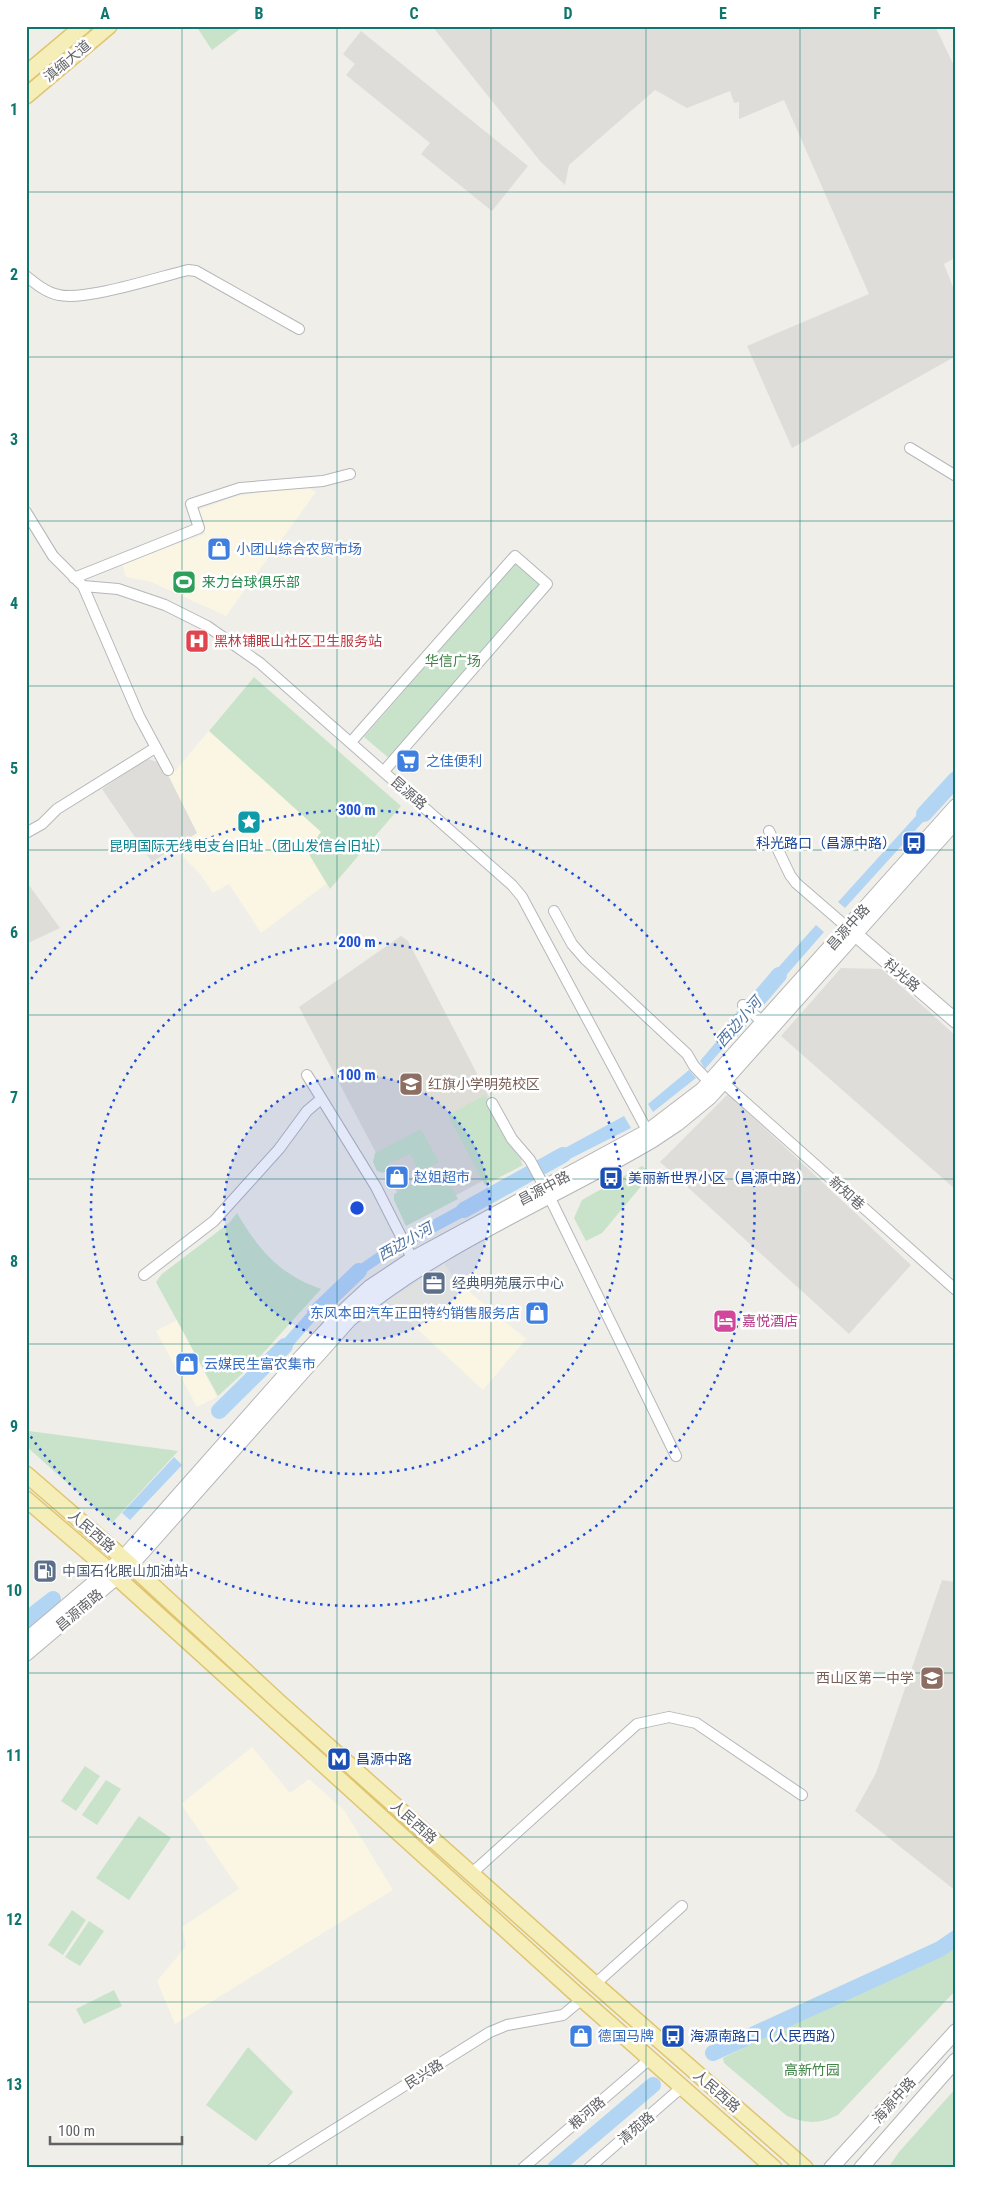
<svg xmlns="http://www.w3.org/2000/svg" width="982" height="2194" viewBox="0 0 982 2194" font-family="'Roboto Condensed','Noto Sans SC',sans-serif">
	<rect width="100%" height="100%" fill="#efeee8"/>
	<path fill="#faf6e3" d="M302,485L316,492L226,616L151,582L126,577L122,564L205,534L198,510L237,496Z
		M254,677L401,806L330,889L326,884L261,933L229,884L213,893L200,874L174,848L197,833L166,771L172,767L175,771Z
		M444,1264L456,1281L526,1339L483,1390L387,1301Z
		M177,1320L217,1397L197,1407L156,1331Z
		M252,1747L290,1793L309,1779L344,1810L393,1890L175,2024L157,1981L186,1946L182,1927L239,1889L181,1804Z"/>
	<path fill="#dfddda" d="M432,26H935L956,70V150L954,152L956,156V257L944,264L956,295V356L792,448L747,346L869,294L784,100L739,119V102L734,103L730,91L687,108L655,90L569,165L565,185L540,161Z
		M361,31L528,166L492,211L421,154L430,143L346,75L355,64L343,54Z
		M147,759L162,763L197,833L152,862L102,789Z
		M841,968L882,969L956,1036V1190L781,1036Z
		M728,1094L911,1265L849,1334L660,1162Z"/>
	<path fill="#dfddd7" d="M26,881L60,928L26,944Z
		M401,936L408,941L522,1160L411,1219L299,1007Z
		M942,1580L956,1582V1891L855,1811L876,1773Z"/>
	<path fill="#c9e3ca" d="M196,26H244L212,50Z
		M516,563L541,586L390,759L364,737Z
		M254,677L401,806L330,889L307,851L321,832L209,731Z
		M485,1095L523,1165L485,1185L448,1115Z
		M421,1129L439,1162L419,1172L410,1154L388,1164V1170L383,1173L377,1171L373,1162L375,1153Z
		M642,1166L649,1171L648,1178L602,1233L586,1241L574,1218L582,1200Z
		M442,1167L458,1199L406,1226L394,1200V1194Z
		M237,1213C258,1249 280,1275 321,1289L255,1362L218,1396L156,1282L162,1274L229,1223Z
		M29,1431L178,1451L112,1523L26,1446Z
		M85,1766L100,1776L76,1811L61,1801Z
		M106,1780L121,1789L97,1825L82,1815Z
		M139,1816L171,1838L129,1900L96,1878Z
		M72,1910L86,1920L63,1955L48,1945Z
		M89,1921L104,1931L80,1966L65,1957Z
		M956,1942V1990L838,2115C820,2124 806,2124 787,2116L724,2063L723,2058Z
		M114,1990L122,2006L84,2024L76,2009Z
		M248,2047L293,2092L256,2141L206,2105Z
		M956,2088V2168H888L899,2152Z"/>
	<path fill="#b3d5f4" d="M935,795L942,801L845,908L838,902Z
		M816,925L824,932L769,995L760,988Z
		M738,1016L746,1022L705,1069L700,1061Z
		M689,1070L696,1078L653,1112L648,1104Z
		M624,1116L631,1128L546,1171L541,1161Z
		M528,1167L535,1179L496,1199L489,1189Z
		M480,1194L486,1205L413,1244L409,1233Z
		M394,1241L399,1250L359,1277L346,1289L338,1283L359,1265Z
		M325,1293L333,1300L275,1366L266,1359Z
		M254,1370L263,1377L223,1415L214,1408Z
		M174,1457L182,1465L130,1520L122,1513Z"/>
	<g fill="none" stroke-linecap="round" stroke-linejoin="round">
		<path stroke="#b3d5f4" stroke-width="16" d="M924,814L956,779
			M728,1035L779,975
			M464,1210L563,1155
			M315,1313L359,1271
			M219,1411L285,1346
			M26,1620L53,1599
			M713,2053L940,1949L956,1938
			M555,2168L653,2085"/>
		<g stroke="#b5b7bb" stroke-width="12">
			<path id="street" d="M26,276C36,284 47,293 59,295C85,301 159,277 188,270L196,271L299,329
				M910,448L956,476
				M26,512L53,556L83,586L139,716L168,770
				M74,578L199,528L191,504L240,488L323,481L350,474
				M83,586L118,589L165,605L207,626L260,663L512,885L522,897L650,1136
				M351,742L515,556L547,584L384,771
				M769,831L790,875L796,883L848,928
				M26,833L42,824L57,809L155,748
				M554,911L572,944L585,959L687,1054L694,1066L713,1086
				M743,1005L763,1022
				M307,1075L376,1187L415,1264
				M718,1078L956,1290
				M492,1103L512,1139L530,1160L545,1188L676,1456
				M144,1275L214,1221L279,1149L307,1111L321,1099
				M472,1873L637,1724L669,1717L696,1723L802,1795
				M595,1984L682,1906
				M273,2168L490,2032L507,2025L563,2015L582,1999
				M523,2168L651,2058
				M589,2168L682,2087"/>
		</g>
		<g stroke="#b4b6ba" stroke-width="16">
			<path id="secondary" d="M848,928L956,1021
				M26,1640L123,1558L302,1356L346,1309L370,1287L412,1259L648,1131L703,1089L956,806
				M26,1654L131,1565L349,1320C439,1244 552,1200 653,1140L677,1124L710,1097L956,821
				M831,2168L956,2031
				M861,2168L956,2060"/>
		</g>
		<g stroke="#e0c571" stroke-width="18">
			<path id="primary" d="M26,74L83,26
				M26,96L109,26
				M26,1474L123,1558L279,1702L595,1984L805,2168
				M26,1499L110,1571L574,1992L774,2168"/>
		</g>
		<use href="#street" stroke="#fff" stroke-width="10"/>
		<use href="#secondary" stroke="#fff" stroke-width="14"/>
		<use href="#primary" stroke="#f5eeb8" stroke-width="15"/>
	</g>
	<path fill="none" stroke="#0f766e" stroke-width="1" stroke-opacity="0.55" d="M182,26V2168M337,26V2168M491,26V2168M646,26V2168M800,26V2168M26,192H956M26,357H956M26,521H956M26,686H956M26,850H956M26,1015H956M26,1179H956M26,1344H956M26,1508H956M26,1673H956M26,1837H956M26,2002H956"/>
	<circle cx="357" cy="1208" r="133" fill="#1d4ed8" fill-opacity=".12"/>
	<g fill="none" stroke="#1d4ed8" stroke-width="2.5" stroke-dasharray="2.5 5">
		<circle cx="357" cy="1208" r="133"/>
		<circle cx="357" cy="1208" r="266"/>
		<path d="M27 985A398 398 0 1 1 27 1431"/>
	</g>
	<defs>
		<g id="shop-square" transform="scale(1.25)"><rect x="-9" y="-9" width="18" height="18" rx="4" fill="#3f7fe0" stroke="#fff"/><path d="M-5-2.5h2.3a2.7 3.5 0 0 1 5.4 0H5L5.5 6h-11ZM-1.5-2.5h3a1.5 2.3 0 0 0-3 0Z" fill="#fff"/></g>
		<g id="stadium-square" transform="scale(1.25)"><rect x="-9" y="-9" width="18" height="18" rx="4" fill="#2e9e5b" stroke="#fff"/><path d="M0-5a6.5 5 0 1 0 0 10a6.5 5 0 1 0 0-10ZM-3.5-1.8h7v3.6h-7Z" fill="#fff"/></g>
		<g id="hospital-square" transform="scale(1.25)"><rect x="-9" y="-9" width="18" height="18" rx="4" fill="#e0444e" stroke="#fff"/><path d="M-5-5h3v3.5h4V-5h3V5h-3V1.5h-4V5h-3Z" fill="#fff"/></g>
		<g id="supermarket-square" transform="scale(1.25)"><rect x="-9" y="-9" width="18" height="18" rx="4" fill="#3f7fe0" stroke="#fff"/><path d="M-6-5.5h2.5l.6 2H6L4.5 2H-2.5L-4.4-4H-6ZM-1.5 3.2a1.3 1.3 0 1 0 .1 0ZM3 3.2a1.3 1.3 0 1 0 .1 0Z" fill="#fff"/></g>
		<g id="sight-square" transform="scale(1.25)"><rect x="-9" y="-9" width="18" height="18" rx="4" fill="#0f9aa8" stroke="#fff"/><path d="M0-6L1.8-2.2L6-1.7L2.9 1.2L3.7 5.4L0 3.3L-3.7 5.4L-2.9 1.2L-6-1.7L-1.8-2.2Z" fill="#fff"/></g>
		<g id="bus-square" transform="scale(1.25)"><rect x="-9" y="-9" width="18" height="18" rx="4" fill="#1a4fb4" stroke="#fff"/><path d="M-5-6H5V4H4V6H2V4H-2V6H-4V4H-5ZM-3.5-4V0h7V-4ZM-3.5 1.2v1.5H-2V1.2ZM2 1.2v1.5H3.5V1.2Z" fill="#fff"/></g>
		<g id="school-square" transform="scale(1.25)"><rect x="-9" y="-9" width="18" height="18" rx="4" fill="#8d6e63" stroke="#fff"/><path d="M0-5L7-2L0 1L-7-2ZM-4 1L0 2.5L4 1V4Q0 6-4 4Z" fill="#fff"/></g>
		<g id="office-square" transform="scale(1.25)"><rect x="-9" y="-9" width="18" height="18" rx="4" fill="#5c6f8a" stroke="#fff"/><path d="M-6-3h4V-5.5h4V-3h4V5H-6ZM-1-4.5V-3h2v-1.5ZM-6 0V1H6V0Z" fill="#fff"/></g>
		<g id="hotel-square" transform="scale(1.25)"><rect x="-9" y="-9" width="18" height="18" rx="4" fill="#d1479c" stroke="#fff"/><path d="M-6-4.5h1.5V1H6V5H4.5V3h-9V5H-6ZM-4 0a1.8 1.8 0 1 1 3.6 0ZM.5 0V-2.5h3Q6-2.5 6 0Z" fill="#fff"/></g>
		<g id="fuel-square" transform="scale(1.25)"><rect x="-9" y="-9" width="18" height="18" rx="4" fill="#5c6f8a" stroke="#fff"/><path d="M-5.5-6h7V0h2V4h1.3V-2.5L3-4.5l.8-.8L6-3V5H2.5V1h-1V6h-7ZM-4.2-4.7v3.2H.2V-4.7Z" fill="#fff"/></g>
		<g id="metro-square" transform="scale(1.25)"><rect x="-9" y="-9" width="18" height="18" rx="4" fill="#1a4fb4" stroke="#fff"/><path d="M-5.5 5V-5H-3L0 0L3-5H5.5V5H3V-.5L0 4L-3-.5V5Z" fill="#fff"/></g>
	</defs>
	<g fill-rule="evenodd">
		<use href="#shop-square" x="219" y="549"/>
		<use href="#stadium-square" x="184" y="582"/>
		<use href="#hospital-square" x="197" y="641"/>
		<use href="#supermarket-square" x="408" y="761"/>
		<use href="#sight-square" x="249" y="822"/>
		<use href="#bus-square" x="914" y="843"/>
		<use href="#school-square" x="411" y="1084"/>
		<use href="#shop-square" x="397" y="1177"/>
		<use href="#bus-square" x="611" y="1178"/>
		<use href="#office-square" x="434" y="1283"/>
		<use href="#shop-square" x="537" y="1313"/>
		<use href="#hotel-square" x="725" y="1321"/>
		<use href="#shop-square" x="187" y="1364"/>
		<use href="#fuel-square" x="45" y="1571"/>
		<use href="#school-square" x="932" y="1678"/>
		<use href="#metro-square" x="339" y="1759"/>
		<use href="#shop-square" x="581" y="2036"/>
		<use href="#bus-square" x="673" y="2036"/>
	</g>
	<g text-anchor="middle" dominant-baseline="central" stroke-width="5" stroke-linejoin="round" paint-order="stroke">
		<g font-size="14" fill="#606266" stroke="#fff">
			<text transform="translate(67 61) rotate(-40)">滇缅大道</text>
			<text transform="translate(409 793) rotate(41)">昆源路</text>
			<text transform="translate(848 927) rotate(-48)">昌源中路</text>
			<text transform="translate(902 975) rotate(41)">科光路</text>
			<text transform="translate(544 1188) rotate(-28)">昌源中路</text>
			<text transform="translate(847 1193) rotate(42)">新知巷</text>
			<text transform="translate(92 1531) rotate(41)">人民西路</text>
			<text transform="translate(79 1610) rotate(-40)">昌源南路</text>
			<text transform="translate(414 1822) rotate(42)">人民西路</text>
			<text transform="translate(424 2074) rotate(-32)">民兴路</text>
			<text transform="translate(717 2091) rotate(41)">人民西路</text>
			<text transform="translate(894 2100) rotate(-48)">海源中路</text>
			<text transform="translate(587 2113) rotate(-40)">粮河路</text>
			<text transform="translate(636 2128) rotate(-40)">清苑路</text>
		</g>
		<g font-size="14" fill="#366cbe" stroke="#fff" text-anchor="start">
			<text x="236" y="549">小团山综合农贸市场</text>
			<text x="426" y="761">之佳便利</text>
			<text x="414" y="1177">赵姐超市</text>
			<text x="520" y="1313" text-anchor="end">东风本田汽车正田特约销售服务店</text>
			<text x="204" y="1364">云媒民生富农集市</text>
			<text x="598" y="2036">德国马牌</text>
		</g>
		<g font-size="14" fill="#27864d" stroke="#fff" text-anchor="start">
			<text x="202" y="582">来力台球俱乐部</text>
		</g>
		<g font-size="14" fill="#be3a42" stroke="#fff" text-anchor="start">
			<text x="214" y="641">黑林铺眠山社区卫生服务站</text>
		</g>
		<g font-size="14" fill="#428348" stroke="#fff">
			<text x="453" y="661">华信广场</text>
			<text x="812" y="2070">高新竹园</text>
		</g>
		<g font-size="14" fill="#164399" stroke="#fff" text-anchor="start">
			<text x="896" y="843" text-anchor="end">科光路口（昌源中路）</text>
			<text x="628" y="1178">美丽新世界小区（昌源中路）</text>
			<text x="356" y="1759">昌源中路</text>
			<text x="690" y="2036">海源南路口（人民西路）</text>
		</g>
		<g font-size="14" fill="#0d838f" stroke="#fff">
			<text x="249" y="846">昆明国际无线电支台旧址（团山发信台旧址）</text>
		</g>
		<g font-size="14" fill="#785e54" stroke="#fff" text-anchor="start">
			<text x="428" y="1084">红旗小学明苑校区</text>
			<text x="914" y="1678" text-anchor="end">西山区第一中学</text>
		</g>
		<g font-size="14" fill="#4e5e75" stroke="#fff" text-anchor="start">
			<text x="452" y="1283">经典明苑展示中心</text>
			<text x="62" y="1571">中国石化眠山加油站</text>
		</g>
		<g font-size="14" fill="#b23c85" stroke="#fff" text-anchor="start">
			<text x="742" y="1321">嘉悦酒店</text>
		</g>
		<g font-size="15" font-style="italic" fill="#5177a5" stroke="#fff">
			<text transform="translate(739 1022) rotate(-49)">西边小河</text>
			<text transform="translate(405 1242) rotate(-30)">西边小河</text>
		</g>
	</g>
	<circle cx="357" cy="1208" r="8" fill="#1d4ed8" stroke="#fff" stroke-width="2.5"/>
	<g font-size="15" text-anchor="middle" font-weight="bold" fill="#1d4ed8" stroke="#fff" stroke-width="5" stroke-linejoin="round" paint-order="stroke">
		<text x="357" y="815">300 m</text>
		<text x="357" y="947">200 m</text>
		<text x="357" y="1080">100 m</text>
	</g>
	<rect width="982" height="2194" fill="none" stroke="#ffffff" stroke-width="55"/>
	<path d="M50 2136v8h132v-8" fill="none" stroke="#606266" stroke-width="2.5"/>
	<text x="58" y="2136" font-size="15" fill="#606266" stroke="#ffffff" stroke-width="4" paint-order="stroke">100 m</text>
	<rect x="28" y="28" width="926" height="2138" fill="none" stroke="#0f766e" stroke-width="2"/>
	<g font-size="16" text-anchor="middle" font-weight="bold" fill="#0f766e">
		<text x="105" y="19">A</text>
		<text x="259" y="19">B</text>
		<text x="414" y="19">C</text>
		<text x="568" y="19">D</text>
		<text x="723" y="19">E</text>
		<text x="877" y="19">F</text>
		<text x="14" y="115">1</text>
		<text x="14" y="280">2</text>
		<text x="14" y="445">3</text>
		<text x="14" y="609">4</text>
		<text x="14" y="774">5</text>
		<text x="14" y="938">6</text>
		<text x="14" y="1103">7</text>
		<text x="14" y="1267">8</text>
		<text x="14" y="1432">9</text>
		<text x="14" y="1596">10</text>
		<text x="14" y="1761">11</text>
		<text x="14" y="1925">12</text>
		<text x="14" y="2090">13</text>
	</g>
</svg>
